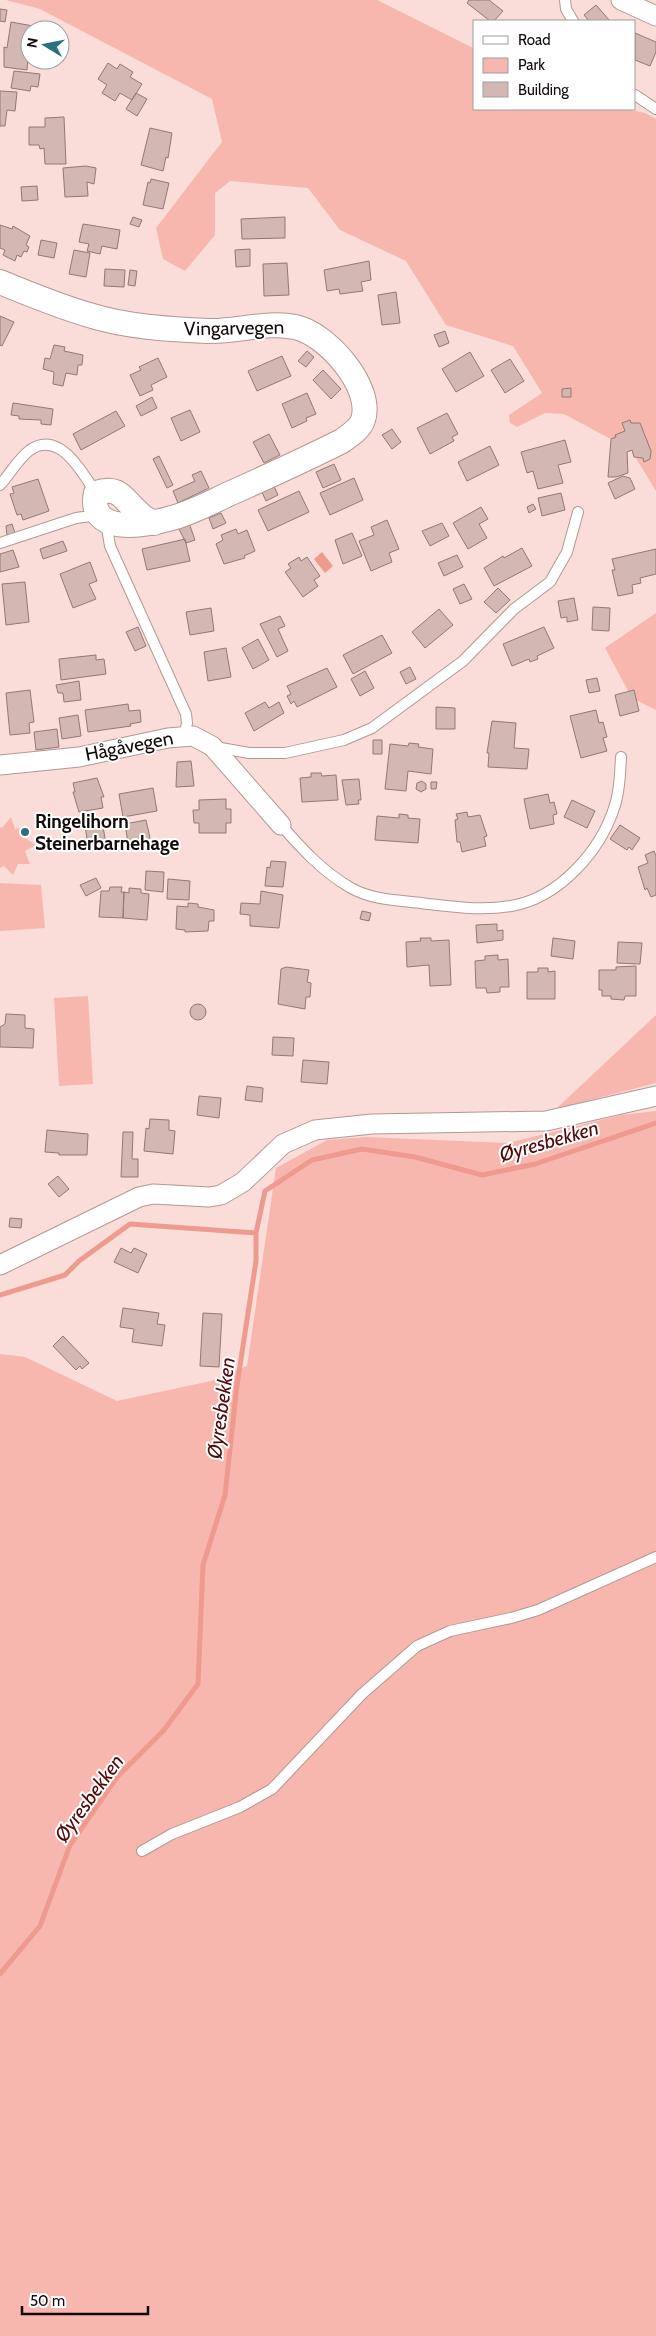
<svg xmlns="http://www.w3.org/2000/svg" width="656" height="2336" viewBox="0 0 656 2336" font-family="Cabin,sans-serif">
	<rect width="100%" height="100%" fill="#fadcd8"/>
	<path fill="#f7b7ae" d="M6,0H377L475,49V109H625L645,113L656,119V491L631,450L564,414L545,413L517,427L510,423L509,415L542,393L513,346L446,325L406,261L340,230L308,188L230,181L215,193V235L185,271L163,259L156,228L222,142L212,99L40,9Z
		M656,613V710L632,698L605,648Z
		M11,817L15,829L28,827L25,838L36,845L25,851L30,864H18L13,875L4,866L0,868V827L2,828Z
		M0,883L41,885L45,928L0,931Z
		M88,996L93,1084L59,1086L54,998Z
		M656,1015V1083L556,1109Z
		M656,1111V2336H0V1354L25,1357L117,1401L211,1381L247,1366L276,1168L327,1140L366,1137L508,1143L621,1115Z"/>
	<path fill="#ee9a8f" d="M322,552L333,566L325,573L314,559Z"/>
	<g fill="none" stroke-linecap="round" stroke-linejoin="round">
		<path stroke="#ee9a8f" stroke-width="5" d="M0,1295L65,1275L79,1261L130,1224L256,1233
			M0,1974L40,1926L70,1845L117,1777L164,1730L198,1684L203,1565L225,1495L237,1385L256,1261V1233L265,1191L312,1160L362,1149L415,1157L482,1175L535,1164L656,1123"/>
	</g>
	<path fill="#d3b7b3" stroke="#927874" d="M469,0H489L503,11L494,21H490L467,3Z
		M596,5L610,21H589L584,15Z
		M0,9L7,10L5,22L0,21Z
		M11,22L33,26V30H30L27,70L4,67V47L7,48Z
		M635,33L656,42V52L650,66L635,60Z
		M108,63L117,69L120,64L133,72L130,77L142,84L132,100L120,93L115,101L102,93L107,85L98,79Z
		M14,71L40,74L38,87L31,86L30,91L11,88Z
		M0,91L17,92L15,111L7,110L5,126H0Z
		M136,93L147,99L137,116L126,109Z
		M64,117L66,164H45L44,148L40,149L39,145H29V127H45V118Z
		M150,128L172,133L168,158L166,157L163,171L141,165Z
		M86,166L96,168L94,184L87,182L88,196L65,197L63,168Z
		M151,179L169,183L163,209L143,205L148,182L150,183Z
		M37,186L38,200L22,201L21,187Z
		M133,217L142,220L139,227L130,224Z
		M285,217V238L242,239L241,219Z
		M83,224L120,230L117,249L102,246L100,254L87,251L89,244L79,242Z
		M0,225L12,229L13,226L30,236L26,245L29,247L27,252L24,251L21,257L17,255L15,261L3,255L5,250L0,248Z
		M41,240L57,243L54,258L38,255Z
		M250,249V266L236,267L235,250Z
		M74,250L90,253L86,277L69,274Z
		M369,261L371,280L361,282L363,291L340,294L339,289L327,291L324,270Z
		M287,263L289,295L264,296L263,264Z
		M105,269L125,270L124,287L104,286Z
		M130,270L137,271L135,286L128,285Z
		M396,292L400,323L382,325L378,295Z
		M0,316L14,322L2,346L0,345Z
		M445,331L449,343L439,347L434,335Z
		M54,345L65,347L64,351L83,355L82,365H78L77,375L66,373L63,386L53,384L54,372L43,369L45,358L50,359Z
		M307,351L314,357L306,367L298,361Z
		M470,352L484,376L456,392L442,369Z
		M282,356L291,376L257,391L248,371Z
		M158,358L167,377L151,385L153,390L140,396L130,375L141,370L139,367Z
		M510,359L524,381L505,393L491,370Z
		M323,370L341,389L331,399L313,380Z
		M571,388V397H562V389Z
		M307,393L316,414L306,418L307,421L292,428L282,404Z
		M152,397L157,408L141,416L136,406Z
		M13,403L53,409L51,425L41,424V420L19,419V416L11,415Z
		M190,410L200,432L181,441L171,418Z
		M116,411L125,426L81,450L73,434Z
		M447,413L458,434L452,437L454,441L430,454L417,428Z
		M630,420L631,423H640L651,451L650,459L644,462L643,458L634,457L632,450L627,452L628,473L616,477H608L611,439L616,437L615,435L625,431L622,423Z
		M392,429L401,442L392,449L382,435Z
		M269,434L280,455L264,463L253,442Z
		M565,440L571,462L558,465L563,483L538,489L533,471L527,473L521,452Z
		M490,446L499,465L467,481L458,462Z
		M159,456L173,485L167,488L153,459Z
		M334,464L341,480L323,488L316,472Z
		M201,471L209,488L178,503L173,491L195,481L192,475Z
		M623,476L630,478L635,489L615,499L608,483Z
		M354,478L363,500L330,515L320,493Z
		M38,479L49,511L23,520L21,514L17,515L10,494L14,493L12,487Z
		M272,482L278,495L266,501L260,488Z
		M299,491L309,512L268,531L258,510Z
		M561,493L565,510L542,516L538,498Z
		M533,504L536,509L529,513L527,507Z
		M481,507L488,519L479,524L487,538L468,549L453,523Z
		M221,513L226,523L213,529L209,518Z
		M387,520L399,549L389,553L392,562L371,571L359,541L374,535L371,527Z
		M189,523L195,540L186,543L178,527Z
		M442,523L449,536L430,546L422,531Z
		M12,524L15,533L7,536L6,526Z
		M236,529L238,534L247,530L255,551L244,556L245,558L224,564L216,544L223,540L221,535Z
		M352,533L362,556L343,564L335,540Z
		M185,539L190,561L147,570L142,549Z
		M63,541L67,551L43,559L40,549Z
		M522,548L532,566L494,586L484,568L503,556L504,558Z
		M656,549V574L640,578L641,583L632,585L633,593L618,596L612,570H615L612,559Z
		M13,550L19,567L0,572V554Z
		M457,555L463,567L444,576L438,563Z
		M299,557L301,561L307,557L320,576L314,580L318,586L303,597L285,572L291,568L288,564Z
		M90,562L97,581L89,584L96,599L73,608L60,574Z
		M25,582L29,622L6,625L2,584Z
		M464,584L472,599L460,604L453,589Z
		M498,588L510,600L496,613L484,602Z
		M574,598L578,620L567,622V617L561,618L558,601Z
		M593,607L610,608L609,631L592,630Z
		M211,608L214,631L190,635L186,612Z
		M439,609L453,625L425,648L412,632Z
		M280,616L285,626L278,629L288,651L277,657L260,624Z
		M138,627L146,646L135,651L126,632Z
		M544,627L554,648L537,656L538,659L530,662L529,659L512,666L503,644Z
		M382,635L392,653L353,674L343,655Z
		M258,639L269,660L253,669L242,648Z
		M226,648L231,677L208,681L204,652Z
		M96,655V660L104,659L106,674L61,680L59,659Z
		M410,667L416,679L406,684L400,672Z
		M327,668L337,687L297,707L294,701L291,704L287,696L291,694L287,686Z
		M365,671L374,688L360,696L351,679Z
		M597,678L600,691L589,693L586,680Z
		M79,681L81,700L64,702L63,693H58L56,685Z
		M30,690L34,722L29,723L30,733L10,735L6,693Z
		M634,690L639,711L620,716L615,695Z
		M265,702L269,708L279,702L284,713L254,731L245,713Z
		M128,704L129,711L140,710L141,722L130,724L131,726L88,732L85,710Z
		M436,707L455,708V729H436Z
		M596,710L599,723L603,722L607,737L603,738L607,751L581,758L570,716Z
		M78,715L81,736L62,739L59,718Z
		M492,721L516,723L514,748L529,749L527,769L488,767L489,753H487Z
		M57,729L59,747L36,750L34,732Z
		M373,740H382V754H373Z
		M409,743L419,744L418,747L433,749L431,774L408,771L406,791L385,789L390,744L408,746Z
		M191,761L194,786L176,787L177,762Z
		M311,773H321L322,776L336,775L338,800L302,802L300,778L311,777Z
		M97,778L104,797H101L103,808L79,812L73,792H75L73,783Z
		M359,779L361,800H358L359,804L346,805L342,780Z
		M422,781L426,784V789L421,792L416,789L417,783Z
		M431,782H437L436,789H431Z
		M153,788L157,811L123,817L119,794Z
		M548,794L550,803L554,802L557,814L553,815L554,824L530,829L524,799Z
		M226,799V809H231V823H226V833H199V823H194L193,810H199V800Z
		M572,800L595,811L587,828L564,817Z
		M467,812L468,817L480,815L487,836L484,837L486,846L462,852L460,842H457L455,820L458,819L456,814Z
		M399,814L408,815V818L420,819L418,843L375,840L377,816L399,818Z
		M146,820L150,838L128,843L125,824Z
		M102,822L106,843L88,846L85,825Z
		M620,825L640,838L632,850L629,847L627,850L610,839Z
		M654,851L656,856V895L651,897L647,888L645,890L638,867L648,863L645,855Z
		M271,861L286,862L283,887L265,886L267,867L270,868Z
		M146,871L164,872L163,892L145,890Z
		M96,878L101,888L86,896L80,885Z
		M168,879L190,881L189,900L167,899Z
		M110,887H122L121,892H124L123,918L99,917L101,891H109Z
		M129,888L141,889V893L149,894L147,920L123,918L124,892L129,893Z
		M261,891L283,895L279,928L250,926V915L240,914L241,903L260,904Z
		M188,903L198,904V907L214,910V921H209L208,931L185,932V930L176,929L177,906L188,907Z
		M362,911L371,913L369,921L360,919Z
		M497,924V931L503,930V940L477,943L476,925Z
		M420,938H431V941L449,940L451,985L430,986L429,965L407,967L406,942L421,941Z
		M553,938L575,941L573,959L551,956Z
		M618,942L642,943L640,964L617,963Z
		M498,955V960L508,959L509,987H500V992L487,993L486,988H476L475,961L485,960V956Z
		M636,966V996H625L624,1000L611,999V996H602V990H599V970H616V967Z
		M286,967L309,970L307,982L311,983L310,997H306L305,1009L278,1004L281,969Z
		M538,968H548V972L555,971V999H527V972H538Z
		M190 1012a8 8 0 1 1 16 0a8 8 0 1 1-16 0Z
		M6,1014L25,1015V1028L34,1029L33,1048L0,1047V1027L5,1024Z
		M273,1037L294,1038L293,1056L272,1055Z
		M303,1060L329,1062L327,1084L301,1082Z
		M247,1086L263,1088L262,1102L245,1100Z
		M199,1096L221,1098L219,1118L197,1115Z
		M150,1119L169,1120V1130L175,1131L173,1154L144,1151L146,1128L149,1129Z
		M47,1130L88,1134L87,1155H59V1153L45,1152Z
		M123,1132H133L132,1159H138V1177H121Z
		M58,1176L69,1189L59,1197L48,1184Z
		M10,1218L22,1219L21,1228L9,1227Z
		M121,1248L131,1253L134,1248L147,1254L138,1273L114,1262Z
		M123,1308L159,1313L157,1324L165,1325L162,1346L132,1342L134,1329L120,1327Z
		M203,1313L222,1314L219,1367L200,1366Z
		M63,1336L89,1363L82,1369L80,1366L76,1370L53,1346Z"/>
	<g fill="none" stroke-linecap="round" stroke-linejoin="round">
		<g stroke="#b39894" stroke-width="12">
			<path id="service" d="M565,0L566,9L573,21
				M635,95L656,109
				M0,485C10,474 18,459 30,450C60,429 83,474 96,493
				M106,522L110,546L186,714L187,723L184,736
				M0,543L76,518L99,515
				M215,747L249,753H285L344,740L372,728L463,661L514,609L550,582L567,552L578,512
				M281,825C302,849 323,872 351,888C374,901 402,900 428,904C455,907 483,911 511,906C559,898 601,851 615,805C620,790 620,773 621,757
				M142,1851L172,1834L240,1807L272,1789L362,1694L417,1646L450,1631L511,1618L538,1610L656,1557"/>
		</g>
		<g stroke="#b39894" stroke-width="21">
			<path id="minor" d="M621,0L656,16
				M0,765L79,757L168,738L193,736L212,746L281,825
				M0,1265L139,1197L153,1194L209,1197L221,1195L243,1182L283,1144L315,1130L372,1124L546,1121L656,1096"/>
		</g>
		<g stroke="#b39894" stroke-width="26">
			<path id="tertiary" d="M0,282C29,294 58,306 89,315C127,327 168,329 208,331C237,332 267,321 295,327C326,333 374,387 363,420C360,429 350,435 342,441C306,459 269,476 231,493C211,502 190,514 168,519C143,526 87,535 96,493C121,485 123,500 140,514C143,518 149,520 154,523"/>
		</g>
		<use href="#service" stroke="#fff" stroke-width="10"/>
		<use href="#minor" stroke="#fff" stroke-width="19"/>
		<use href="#tertiary" stroke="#fff" stroke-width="24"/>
	</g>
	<circle fill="#2a737d" stroke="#fff" stroke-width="2" cx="25" cy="832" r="5"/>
	<g text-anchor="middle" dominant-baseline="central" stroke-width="4" stroke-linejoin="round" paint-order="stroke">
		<g font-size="19" fill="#120908" stroke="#fff">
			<text transform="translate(234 328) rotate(-1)">Vingarvegen</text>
			<text transform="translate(129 746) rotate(-11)">Hågåvegen</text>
		</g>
		<g font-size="19" font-weight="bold" fill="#120908" stroke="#fff" text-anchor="start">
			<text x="35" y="821">Ringelihorn<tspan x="35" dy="22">Steinerbarnehage</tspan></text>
		</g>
		<g font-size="20" font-style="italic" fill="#530707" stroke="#fff">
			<text transform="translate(549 1141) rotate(-16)">Øyresbekken</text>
			<text transform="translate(221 1408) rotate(-82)">Øyresbekken</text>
			<text transform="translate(89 1798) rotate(-54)">Øyresbekken</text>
		</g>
	</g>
	<rect x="473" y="20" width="162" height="90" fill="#ffffff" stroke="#a09d9c"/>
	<rect x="483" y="36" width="25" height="8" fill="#ffffff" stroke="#a09d9c"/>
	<text x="518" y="45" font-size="15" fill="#120908">Road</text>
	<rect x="483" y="58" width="25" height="15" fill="#f7b7ae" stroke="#a09d9c"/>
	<text x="518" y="70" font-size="15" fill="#120908">Park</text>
	<rect x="483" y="82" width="25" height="15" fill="#d3b7b3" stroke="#a09d9c"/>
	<text x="518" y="95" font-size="15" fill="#120908">Building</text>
	<g transform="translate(45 45) rotate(280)"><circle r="24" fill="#ffffff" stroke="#a09d9c"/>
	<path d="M0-4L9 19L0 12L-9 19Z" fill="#2a737d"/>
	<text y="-8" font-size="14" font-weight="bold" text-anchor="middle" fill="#120908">N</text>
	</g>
	<path d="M22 2306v8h126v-8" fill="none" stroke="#120908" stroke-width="2.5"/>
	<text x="30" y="2306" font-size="15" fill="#120908" stroke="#ffffff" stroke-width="4" paint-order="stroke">50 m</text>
</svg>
